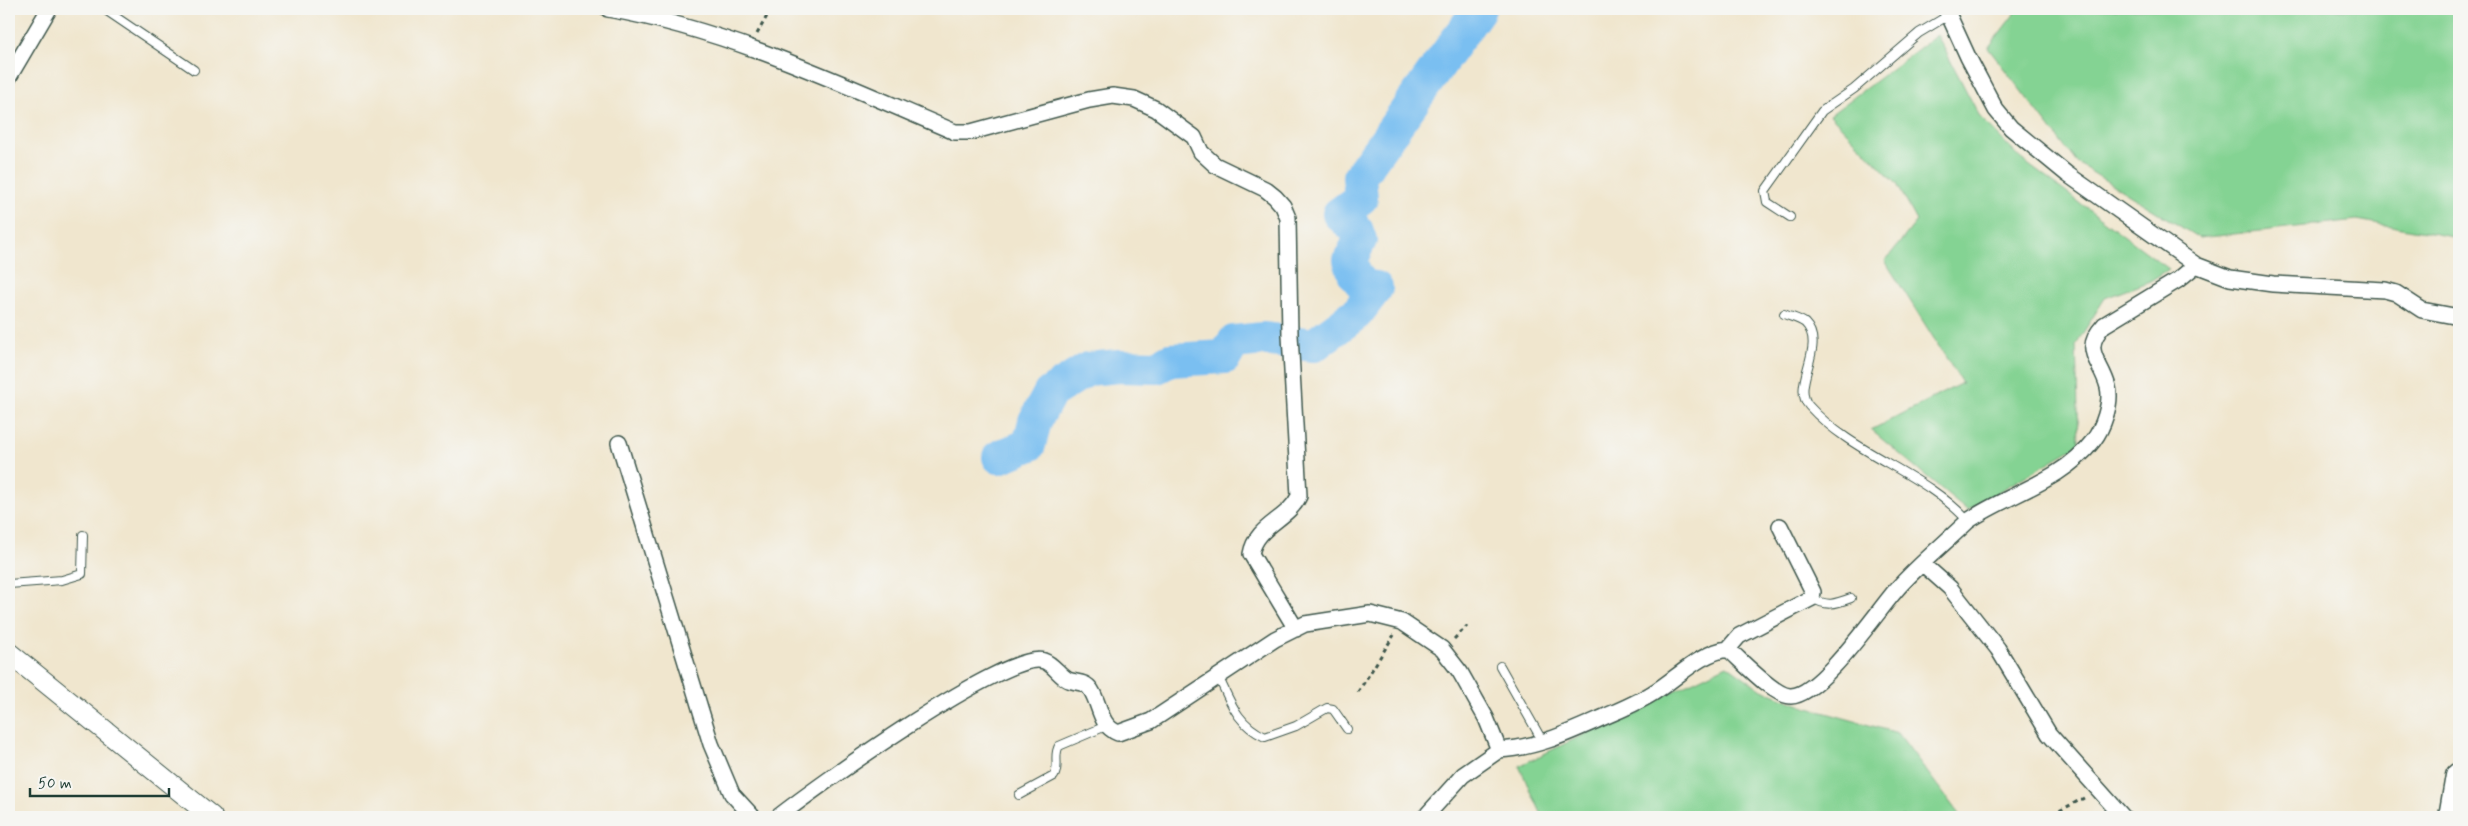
<svg xmlns="http://www.w3.org/2000/svg" width="2468" height="826" viewBox="0 0 2468 826" font-family="Mynerve,sans-serif">
	<rect width="100%" height="100%" fill="#f6f6f2"/>
	<filter id="ink" filterUnits="userSpaceOnUse"><feTurbulence type="fractalNoise" baseFrequency=".02" numOctaves="2"/><feDisplacementMap in="SourceGraphic" scale="10" xChannelSelector="R" yChannelSelector="G"/><feConvolveMatrix kernelMatrix="1 2 1 2 8 2 1 2 1" color-interpolation-filters="sRGB"/></filter>
	<filter id="wash" filterUnits="userSpaceOnUse"><feTurbulence type="fractalNoise" baseFrequency=".0096" numOctaves="4" result="noise"/><feDisplacementMap in="SourceGraphic" scale="20" xChannelSelector="R" yChannelSelector="G"/><feGaussianBlur stdDeviation="1.12" result="paint"/><feColorMatrix in="noise" values="0 0 0 0 0 0 0 0 0 0 0 0 0 0 0 0 0 1.4 0 .05"/><feComposite in="paint" operator="in"/></filter>
	<g filter="url(#wash)">
		<rect width="100%" height="100%" fill="#f0e6ce"/>
		<path fill="#84d393" stroke="#528864" d="M2018,9H2459V238L2357,220L2199,238L2077,163L1988,48Z
			M1937,35L1980,117L2021,159L2169,269L2150,281L2105,298L2076,344L2079,445L1967,510L1871,430L1962,383L1885,261L1917,221L1897,184L1830,115Z
			M1727,665L1762,690L1808,708L1898,733L1961,817H1543L1519,766Z"/>
		<g fill="none" stroke-linecap="round" stroke-linejoin="round">
			<path stroke="#7abff1" stroke-width="34" d="M999,457L1029,445L1035,421L1050,393L1088,369L1119,366L1157,367L1170,360L1225,357L1234,342L1263,339L1314,345L1357,313L1376,288L1365,287L1355,275L1350,260L1360,240L1356,229L1339,214L1361,198L1359,177L1479,9"/>
		</g>
	</g>
	<g filter="url(#ink)">
		<g fill="none" stroke-linecap="round" stroke-linejoin="round">
			<g stroke="#3e564b" stroke-width="10">
				<path id="service" d="M104,9L194,70
					M1790,217L1767,202L1765,191L1822,111L1854,89L1919,33L1949,15
					M1784,314C1791,317 1800,319 1805,323C1828,346 1790,385 1809,406C1853,455 1924,472 1968,521
					M9,584L62,580L82,574L83,535
					M1812,598C1827,607 1835,604 1851,598
					M1500,666L1543,742
					M1218,676C1231,703 1237,724 1265,737L1296,726L1327,708L1333,709L1347,729
					M1019,795L1054,776C1060,767 1053,755 1059,746L1106,726"/>
			</g>
			<g stroke="#3e564b" stroke-width="18">
				<path id="minor" d="M608,9C729,30 842,84 955,132H971L1089,100L1113,96L1134,99L1156,109L1194,137L1201,152L1215,165L1265,189L1275,197L1283,206L1288,218L1290,335L1299,496C1288,520 1256,525 1251,554L1296,629
					M1946,9L1968,57L1996,110L2011,128L2067,174L2196,265L2230,278L2273,284L2385,290L2396,293L2422,310L2459,317
					M9,77L49,9
					M619,443L711,744L732,794L753,817
					M1923,564L1950,588L1998,649L2049,734L2123,817
					M1728,649C1741,660 1775,697 1791,696C1821,695 1876,613 1896,590C1918,565 1944,544 1968,521C2009,493 2061,482 2093,441C2103,428 2112,403 2108,387C2101,360 2080,351 2104,325L2178,280L2196,265
					M778,817C814,789 1008,648 1044,661C1053,664 1059,675 1068,680C1077,683 1085,681 1091,690C1101,706 1099,725 1118,733L1151,721L1275,639L1305,624L1370,614L1402,622L1442,649L1460,672L1486,718L1499,750C1537,748 1570,732 1604,717C1622,709 1640,702 1656,691C1678,677 1702,652 1728,649L1739,636L1812,598L1813,592L1780,526
					M1425,817L1463,775L1499,750"/>
			</g>
			<g stroke="#3e564b" stroke-width="22">
				<path id="tertiary" d="M9,653L212,817"/>
			</g>
			<g stroke="#3e564b" stroke-width="29">
				<path id="trunk" d="M2452,817L2459,776"/>
			</g>
			<path stroke="#3e564b" stroke-width="3" stroke-dasharray="4 4" stroke-linecap="butt" d="M757,34L771,9
				M1454,639L1467,626
				M1358,692L1394,635
				M2055,817L2059,811L2084,798"/>
			<use href="#service" stroke="#fff" stroke-width="8"/>
			<use href="#minor" stroke="#fff" stroke-width="15"/>
			<use href="#tertiary" stroke="#fff" stroke-width="20"/>
			<use href="#trunk" stroke="#fff" stroke-width="26"/>
		</g>
	</g>
	<rect width="2468" height="826" fill="none" stroke="#f6f6f2" stroke-width="30"/>
	<path d="M30 788v8h139v-8" fill="none" stroke="#1f3d34" stroke-width="2.5"/>
	<text x="38" y="788" font-size="15" fill="#1f3d34" stroke="#f6f6f2" stroke-width="4" paint-order="stroke">50 m</text>
</svg>
